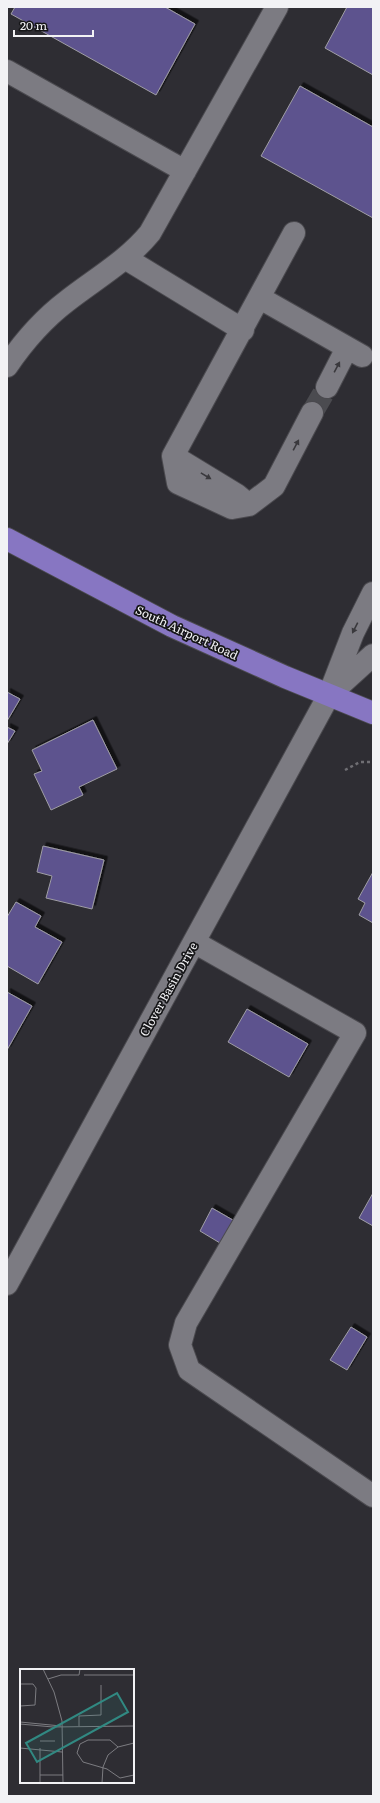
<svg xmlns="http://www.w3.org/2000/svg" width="380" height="1803" viewBox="0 0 380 1803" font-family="Literata,serif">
	<defs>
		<filter id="shadow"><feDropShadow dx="3.5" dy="-3.5" stdDeviation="0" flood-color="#0009"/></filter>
	</defs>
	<rect width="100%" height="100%" fill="#2e2d33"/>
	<path fill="#5d528e" stroke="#9f9ea5" filter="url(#shadow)" d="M15,7H165L195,24L156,95L11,14Z
		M347,7H373V75L325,48Z
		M300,86L373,127V218L261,156Z
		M7,692L20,699L7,721Z
		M93,720L117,769L79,787L83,795L51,810L34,774L42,771L32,750Z
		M7,727L15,731L7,744Z
		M43,846L104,860L92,909L46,898L52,876L37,872Z
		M373,872V923L359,915L365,903L358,899Z
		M16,902L41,916L35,927L62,942L38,984L7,966V917Z
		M7,992L32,1006L7,1050Z
		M247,1009L308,1044L289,1077L228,1042Z
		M373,1193V1226L359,1218Z
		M212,1208L238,1223L225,1246L200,1231Z
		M351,1327L367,1337L347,1370L330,1360Z"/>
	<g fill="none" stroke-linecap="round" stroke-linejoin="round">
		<path stroke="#4b4b50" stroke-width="22" stroke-dasharray="22 11" stroke-linecap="butt" d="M312,413L327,387"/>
		<g stroke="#4b4a4f" stroke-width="24">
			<path id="minor" d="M7,71L185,171
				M125,258L243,330
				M260,298L362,356
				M7,366C24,341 42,320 67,301C95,279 127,261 150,233L277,7
				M327,387L347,348
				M173,456L237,495L249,505L274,486L312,413
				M249,505L232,508L178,483L173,456L294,233
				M331,693L373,655
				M194,942L355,1033L186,1323L180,1345L189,1370L373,1496
				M7,1284L329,695L353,633L373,593"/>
		</g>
		<g stroke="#4b4a4f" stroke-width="24">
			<path id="major" d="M7,539L172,626L285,677L373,713"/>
		</g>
		<path stroke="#6f6e73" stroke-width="2.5" stroke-dasharray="3 3" stroke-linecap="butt" d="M345,770L360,762H373"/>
		<use href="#minor" stroke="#7c7b82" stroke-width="22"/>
		<use href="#major" stroke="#8776c2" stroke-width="22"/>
	</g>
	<defs><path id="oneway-solid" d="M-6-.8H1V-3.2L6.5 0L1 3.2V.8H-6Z"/></defs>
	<g fill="#3a393d">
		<use href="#oneway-solid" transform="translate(337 367) rotate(-62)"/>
		<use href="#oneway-solid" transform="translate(296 445) rotate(-62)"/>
		<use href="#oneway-solid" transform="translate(206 476) rotate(31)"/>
		<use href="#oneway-solid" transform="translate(355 628) rotate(117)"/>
	</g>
	<g text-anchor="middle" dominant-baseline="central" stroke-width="3.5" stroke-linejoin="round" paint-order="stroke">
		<g font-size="12" fill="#f2f2f5" stroke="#161618">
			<text transform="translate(187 632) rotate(25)">South Airport Road</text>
			<text transform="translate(168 989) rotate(-61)">Clover Basin Drive</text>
		</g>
	</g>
	<g transform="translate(20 1669)">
		<rect width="114" height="114" fill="#2e2d33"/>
		<path fill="none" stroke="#7c7c81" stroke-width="1" d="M23,0L34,23L42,52L43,114M64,6H114M28,10L41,6H59L60,0M0,15H13L16,19L15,36L0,37M0,53L41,57M0,55L33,58L114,57M59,57V47L81,46V16M20,72H35M98,78L90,71H68L60,75L57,84L63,93L87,100L100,109L114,106M0,79L42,83M20,106H43M20,114V79M82,114L83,98L88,86L98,78L114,74"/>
		<path fill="#318982" fill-opacity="0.15" stroke="#318982" stroke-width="2" d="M97,24L108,43L17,93L6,74Z"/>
		<rect width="114" height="114" fill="none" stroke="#f2f2f5" stroke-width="2"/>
	</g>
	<rect width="380" height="1803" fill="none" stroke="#f2f2f5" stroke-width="16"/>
	<path d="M14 30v6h79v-6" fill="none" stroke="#f2f2f5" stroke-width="2"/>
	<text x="20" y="30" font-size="12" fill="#f2f2f5" stroke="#161618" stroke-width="3" paint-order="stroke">20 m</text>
</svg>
